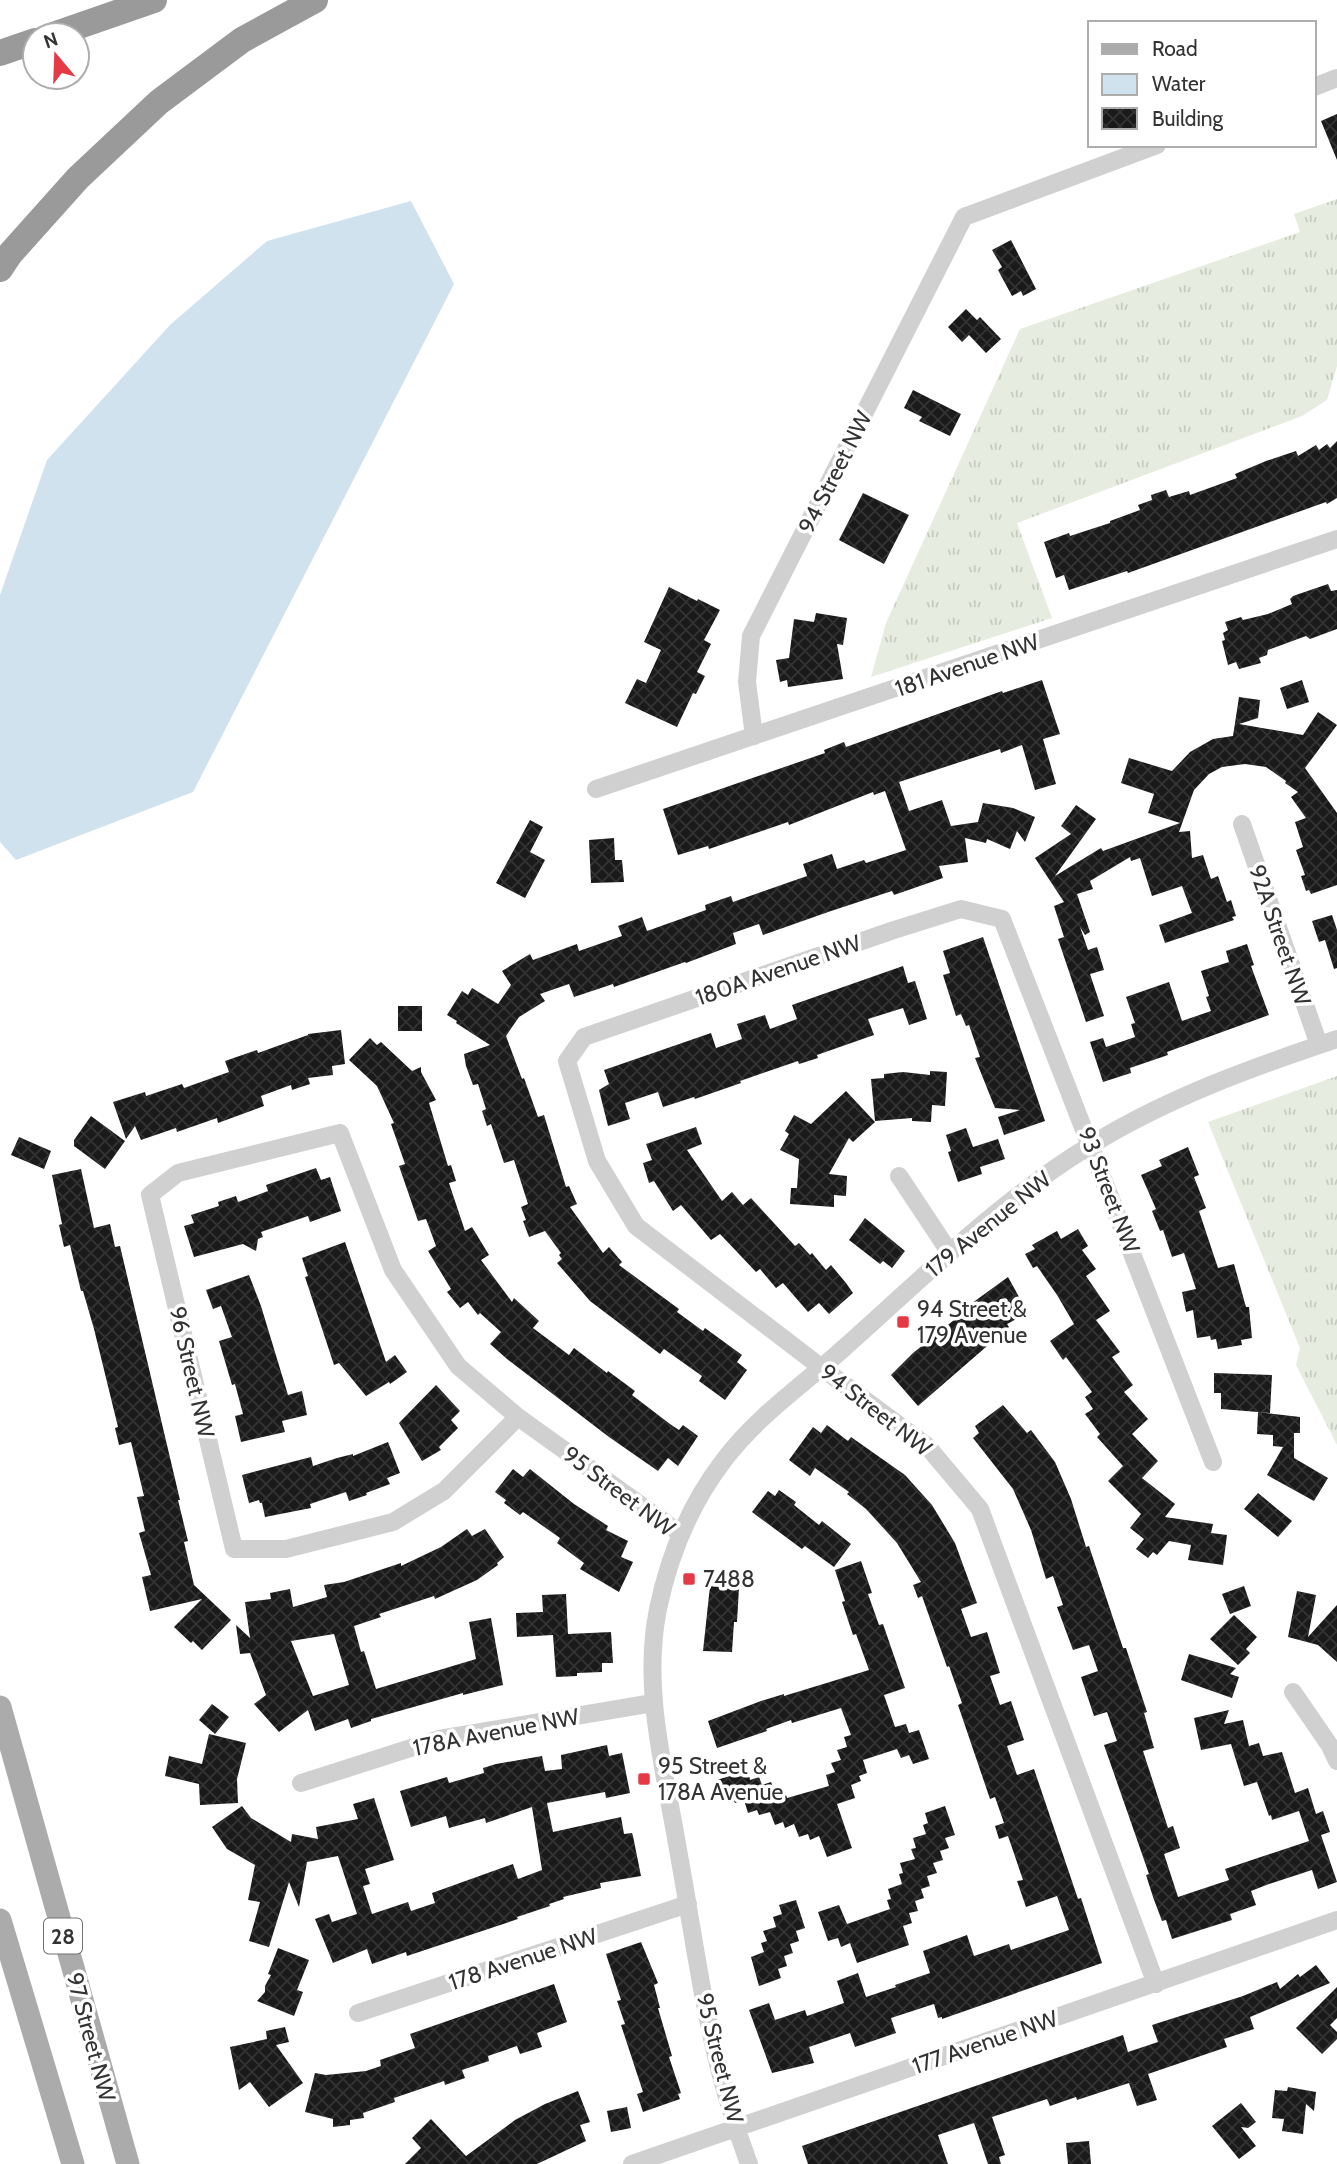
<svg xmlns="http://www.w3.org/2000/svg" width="1337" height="2164" viewBox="0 0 1337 2164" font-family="Cabin,sans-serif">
	<defs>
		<pattern id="grass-tufts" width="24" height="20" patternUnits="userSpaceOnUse" patternTransform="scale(1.75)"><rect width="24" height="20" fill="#e6ecdf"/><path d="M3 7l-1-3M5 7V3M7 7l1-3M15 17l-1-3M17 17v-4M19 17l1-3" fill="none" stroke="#c6cbc0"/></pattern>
		<pattern id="building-cross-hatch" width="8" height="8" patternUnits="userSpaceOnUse" patternTransform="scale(1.75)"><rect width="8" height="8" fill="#1a1a1a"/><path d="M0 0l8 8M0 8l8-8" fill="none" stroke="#333"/></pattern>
	</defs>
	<rect width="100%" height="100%" fill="#fff"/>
	<path fill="url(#grass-tufts)" d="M1337,199V366L1327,400L1302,416L1017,523L1052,618L871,677L886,623L1020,329L1300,232L1294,214Z
		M1337,1076V1445L1296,1365L1300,1348L1208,1122Z"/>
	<path fill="#cfe2ee" d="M411,201L454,284L193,792L16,860L0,842V595L47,460L170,325L267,241Z"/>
	<path fill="url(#building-cross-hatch)" fill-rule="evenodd" d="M1337,114V160L1321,121Z
		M1011,240L1036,289L1023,296L1021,291L1012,296L998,270L1002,267L992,250Z
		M966,309L977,320L980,317L1001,339L986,353L969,335L962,342L948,327Z
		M913,390L961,414L950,436L919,421L922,417L904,408Z
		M1337,441V498L1327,504L1326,502L1128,573L1127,571L1069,590L1064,575L1056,578L1044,542L1069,533L1070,536L1110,523V521L1140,510L1138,505L1152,500L1151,495L1166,490L1169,497L1189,491L1190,495L1237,478L1235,474L1266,461L1296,451L1298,456L1316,445L1319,450L1327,444L1330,448Z
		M863,493L909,515L884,564L839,540Z
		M1328,584L1331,591L1337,590V629L1310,639L1306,636L1268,650L1267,655L1259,658L1261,663L1239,669L1236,662L1228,665L1222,641L1225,640L1223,633L1228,630L1225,622L1241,617L1243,620L1268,614L1292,604L1290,599L1293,596Z
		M669,587L697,601L698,599L720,610L704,640L711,644L697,672L705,676L696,694L693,693L677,727L625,703L637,679L646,683L661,650L644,642Z
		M816,613L847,618L843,645L837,644L843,679L788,687L787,680L780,682L776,660L789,658L794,619L814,622Z
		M1042,680L1060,734L1043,739L1056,784L1035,790L1022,745L1001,753L1000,749L899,782L909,811L942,800L951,826L978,822L983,803L1013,808L1035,817L1025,842L1017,831L1010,849L987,839L986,843L965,838L968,862L939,866L943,878L894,895L892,891L831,911L763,935L759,924L733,933L736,944L686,963L685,962L614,987L613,984L574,997L569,984L540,994L545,1001L519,1017L506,1036L522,1079L524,1078L538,1117L544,1115L566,1187L569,1186L577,1204L570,1207L603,1253L609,1247L622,1262L619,1265L679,1309L677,1312L703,1331L705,1328L742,1355L737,1362L747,1370L725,1400L699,1381L702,1376L664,1349L660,1354L590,1301L557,1263L562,1259L559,1255L561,1253L545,1231L529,1237L523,1221L526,1220L521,1207L528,1204L514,1160L504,1163L491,1124L487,1126L482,1111L486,1109L478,1084L473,1085L466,1066L464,1054L490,1045L456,1023L457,1021L447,1015L462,991L468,995L472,988L498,1004L511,985L502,971L530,954L533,960L577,944L579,951L622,936L618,926L642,917L647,931L706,910L705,905L731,896L733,902L807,876L803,864L832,854L837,869L864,860L866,863L906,850L885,791L874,795L873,792L789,825L788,822L709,849L708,846L678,855L663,809L825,753L824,750L844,742L846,747L1002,691L1003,693Z
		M1302,680L1309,702L1287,709L1280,688Z
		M1239,697L1260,700L1258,718L1239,724L1303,735L1318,712L1337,725L1305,768L1337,813V885L1311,894L1309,890L1306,891L1301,876L1305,875L1296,850L1303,847L1295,822L1306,818L1291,797L1298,792L1285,783L1286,781L1266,767L1245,764L1222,767L1209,774L1194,790L1179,832L1190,831L1192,858L1203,855L1211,879L1218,876L1227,902L1231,900L1236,916L1232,917L1234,920L1165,943L1159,925L1192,913L1182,886L1152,896L1140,858L1131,861L1130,857L1090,881L1093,889L1077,894L1090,932L1085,935L1080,927L1088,950L1097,947L1104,970L1090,974L1104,1016L1086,1022L1058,939L1064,937L1054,906L1064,902L1035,858L1071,834L1061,826L1076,805L1096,819L1055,876L1101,848L1103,851L1180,823L1148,813L1154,794L1121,783L1129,758L1172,771L1190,752L1213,739L1233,736Z
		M530,820L543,827L530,852L545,860L525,898L496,883Z
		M614,838L615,860H622L624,882L591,883L589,840Z
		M1332,915L1337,930V968L1334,969L1325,940L1319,942L1312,921Z
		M983,937L1045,1121L1004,1135L998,1117L1020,1110L995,1108L975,1058L980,1057L969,1025L966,1026L961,1014L956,1016L943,975L950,973L943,951Z
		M1247,944L1254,965L1251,966L1269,1015L1167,1052L1168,1055L1130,1068L1131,1073L1103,1082L1090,1042L1103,1038L1106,1047L1135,1037L1131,1024L1135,1023L1126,997L1169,982L1182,1021L1211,1011L1206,997L1209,996L1201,971L1229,962L1226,951Z
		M903,966L908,983L915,981L927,1019L909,1025L903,1008L868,1019L874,1035L817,1055L818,1058L799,1064L798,1061L763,1073L740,1081L741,1083L695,1099L694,1097L663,1107L658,1092L625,1103L630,1119L608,1126L599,1090L609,1084L604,1070L711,1033L716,1048L742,1039L737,1024L765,1015L770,1029L797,1019L792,1005Z
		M398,1006H422V1031H398Z
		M341,1030L345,1064L332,1066L333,1075L308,1078L310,1084L292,1090L291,1085L261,1096L264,1106L218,1123L217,1118L177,1132L176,1128L141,1140L135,1126L126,1139L113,1102L145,1092L146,1096L182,1084L184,1088L229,1072L225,1061L257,1050L258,1053L308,1035V1034Z
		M370,1038L377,1045L381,1042L412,1071L421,1067V1072L436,1100L429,1103L448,1166L451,1165L456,1181L449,1183L465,1231L472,1227L489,1255L481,1260L512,1302L514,1298L539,1321L533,1328L569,1355L574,1348L607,1373L608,1371L635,1391L632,1395L670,1424L679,1430L683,1425L698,1436L678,1466L668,1458L658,1471L609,1437L507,1359L490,1344L501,1332L480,1313L478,1315L468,1302L460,1308L447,1292L451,1289L428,1251L436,1246L426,1219L418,1221L399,1166L405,1164L391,1124L394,1123L377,1086L349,1060Z
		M930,1071L947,1072L945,1106L932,1105L931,1122L912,1121V1118L875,1121L871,1079L884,1078V1074L903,1072L930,1075Z
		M846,1091L875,1122L853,1142L849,1138L829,1174L847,1176L846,1196L834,1195V1207L790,1204L791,1188H797L799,1159L780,1150L789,1134L785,1131L794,1115L811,1124Z
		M91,1116L125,1141L105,1169L74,1146V1140Z
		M696,1127L702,1144L687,1150L722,1201L732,1192L743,1205L751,1198L795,1246L799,1243L810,1255L812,1253L826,1270L831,1265L846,1283L853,1293L829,1314L819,1303L808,1312L783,1283L776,1288L760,1269L756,1272L720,1234L711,1240L681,1205L673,1211L654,1181L649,1183L643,1163L652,1160L646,1144Z
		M966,1128L973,1147L998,1139L1005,1159L980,1167L982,1174L958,1182L948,1152L951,1151L946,1135Z
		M19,1137L51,1151L44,1169L11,1155Z
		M1188,1147L1199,1175L1194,1177L1206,1208L1199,1211L1218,1268L1234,1264L1246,1307H1249L1252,1338L1241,1340L1242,1345L1218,1349L1216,1339L1211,1340L1210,1336L1197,1338L1193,1310L1186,1312L1182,1292L1196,1289L1184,1253L1172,1257L1163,1230L1160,1231L1152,1211L1156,1209L1141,1175L1162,1166L1159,1160Z
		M316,1168L321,1180L330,1177L341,1211L310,1222L308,1216L261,1232L263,1237L258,1239L256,1251L243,1244L194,1257L184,1226L194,1223L191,1215L219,1206L218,1202L236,1196L238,1202L268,1191L266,1185Z
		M81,1169L94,1228L110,1224L115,1247L120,1246L180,1500H178L188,1541L184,1542L194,1585L231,1620L202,1650L193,1641L191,1643L174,1627L202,1599L150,1611L142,1577L151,1575L139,1533L145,1531L137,1497L144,1496L131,1442L119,1445L115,1428L118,1427L94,1329L83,1291H81L70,1245L64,1247L59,1225L62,1224L52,1175Z
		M865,1218L905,1251L892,1268L883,1261L880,1264L849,1240Z
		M1078,1229L1088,1246L1082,1250L1096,1269L1086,1276L1110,1311L1096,1320L1120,1352L1112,1357L1133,1385L1124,1392L1148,1419L1132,1434L1158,1461L1142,1478L1175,1504L1165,1517L1213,1524L1211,1533L1227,1535L1223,1565L1188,1560L1191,1545L1169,1541L1157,1555L1153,1552L1148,1558L1136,1549L1144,1539L1130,1528L1141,1514L1108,1481L1123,1466L1097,1437L1100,1434L1085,1414L1093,1409L1085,1397L1092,1392L1066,1357L1063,1360L1050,1341L1074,1324L1057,1295L1037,1266L1033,1268L1025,1254L1035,1249L1032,1245L1057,1231L1061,1239Z
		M345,1242L386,1362L395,1355L407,1372L390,1384L389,1382L366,1396L339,1363L334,1365L305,1277L308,1276L302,1258Z
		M249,1275L261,1306L288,1395L302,1391L307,1415L282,1421L285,1432L241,1442L235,1416L243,1414L235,1384L232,1385L219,1341L232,1337L221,1306L213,1309L206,1290Z
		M1008,1277L1028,1313L1007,1324L1009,1327L918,1406L891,1375L913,1353L969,1308L968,1306Z
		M1214,1373L1272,1375L1270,1413L1221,1409V1393H1214Z
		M436,1385L460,1411L451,1420L458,1428L439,1447L441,1450L422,1461L399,1423Z
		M1003,1405L1027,1433L1031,1430L1055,1462L1071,1499L1086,1547L1089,1546L1123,1648H1126L1147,1712L1144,1713L1154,1748L1143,1751L1168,1828L1173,1826L1180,1848L1164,1854L1178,1897L1229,1880L1225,1869L1309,1841L1299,1811L1272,1820L1271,1815L1269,1816L1257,1782L1244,1786L1231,1744L1201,1750L1194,1718L1229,1710L1224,1724L1243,1720L1249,1746L1259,1743L1263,1756L1282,1752L1295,1793L1308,1788L1316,1814L1323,1811L1330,1832L1321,1835L1337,1882L1318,1889L1312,1870L1269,1884L1251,1891L1256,1905L1230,1914L1232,1920L1172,1939L1166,1920L1162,1921L1153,1897L1146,1875L1149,1874L1104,1745L1117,1741L1107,1712L1094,1716L1081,1677L1098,1671L1089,1645L1073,1650L1057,1607L1063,1605L1053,1576L1046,1579L1031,1530L1013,1489L973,1438L979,1433L975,1426Z
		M1258,1412L1300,1417V1433H1294V1458L1328,1478L1314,1501L1267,1475L1283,1447L1273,1446V1435L1257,1434Z
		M827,1425L848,1441L851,1437L905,1475L932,1505L955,1543L977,1603L961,1609L971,1637L987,1632L1000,1673L990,1676L1000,1705L1011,1701L1024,1740L1007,1746L1017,1775L1034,1769L1078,1899L1081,1898L1102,1963L942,2019V2017L938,2018L934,2004L891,2018L896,2033L855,2047L850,2033L809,2047L814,2063L772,2073L749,2010L769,2003L775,2020L805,2010L807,2016L844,2003L837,1981L858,1973L866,1997L896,1987L895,1985L930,1973L923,1951L967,1935L974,1956L1009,1944L1011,1950L1069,1930L1057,1896L1026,1907L1017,1881L1023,1880L1008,1836L999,1839L995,1826L1004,1823L995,1797L990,1799L958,1705L962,1703L949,1666L947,1667L922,1596L918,1598L913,1585L921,1582L897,1543L866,1509L847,1494L849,1492L815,1468L810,1476L789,1460L813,1427L821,1433Z
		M388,1442L400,1473L387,1478L390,1484L366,1493L367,1495L349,1501L346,1492L310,1504L311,1508L265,1517L262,1503H260L259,1500L249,1503L242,1475L311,1457L313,1466L337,1458L353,1454V1456Z
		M513,1469L523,1477L530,1469L574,1504L608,1526L606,1530L628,1541L621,1557L633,1562L619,1592L580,1569L584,1563L557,1543L560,1538L523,1512L520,1515L504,1503L506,1500L495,1492Z
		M779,1490L796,1502L794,1505L819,1525L822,1521L851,1544L834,1567L805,1546L802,1549L752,1512L768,1491L775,1496Z
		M1258,1493L1292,1521L1278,1537L1244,1509Z
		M467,1529L472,1536L485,1529L504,1557L497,1563L498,1565L477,1580L435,1599L434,1596L379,1614L381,1617L354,1626L361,1652L364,1651L376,1689L476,1659L469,1622L491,1618L503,1685L463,1695V1693L371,1719V1721L351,1728L348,1719L315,1731L308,1710L279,1732L254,1704L266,1695L250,1653L240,1654L236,1625L250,1638L245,1602L271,1599L270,1593L290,1589L293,1607L327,1597L324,1585L344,1582L401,1563V1566L441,1547ZM334,1634L349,1685L313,1696L291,1641Z
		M861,1561L872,1593L868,1594L879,1625L883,1624L905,1688L884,1695L895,1727L906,1724L909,1733L919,1730L929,1759L913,1764L909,1755L901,1758L897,1749L863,1760L867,1773L859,1776L861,1781L851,1785L855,1798L837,1804L852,1848L827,1857L819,1836L810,1840L808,1834L799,1837L794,1824L785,1828L783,1822L775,1825L770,1812L759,1815L757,1810L748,1813L744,1800L735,1803L733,1798L724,1801L717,1780L748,1770L750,1780L759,1777L762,1785L771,1782L775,1792L784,1788L787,1798L829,1786L826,1775L835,1772L831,1763L841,1760L837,1750L847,1747L844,1737L851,1735L841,1708L792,1723L791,1720L766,1729L767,1731L717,1748L708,1721L761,1701L784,1694V1696L869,1670L856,1634L853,1635L842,1602L845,1601L835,1570Z
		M710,1586L739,1588L737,1622H734L732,1652L703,1651Z
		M1244,1586L1251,1606L1230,1614L1222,1594Z
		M1297,1591L1316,1595L1308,1637L1337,1605V1662L1318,1645L1288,1637Z
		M566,1594L568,1634L611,1632L613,1663H602V1672L577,1673V1676L556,1677L553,1635L517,1637L516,1613L543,1612L542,1595Z
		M1234,1615L1257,1637L1246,1649L1250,1653L1238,1665L1210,1639Z
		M1189,1654L1236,1668L1230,1674L1239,1677L1232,1698L1181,1680Z
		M212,1704L229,1717L215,1734L199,1720Z
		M209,1734L246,1743L237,1779L238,1803L200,1805L199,1784L165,1776L169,1756L202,1764Z
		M607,1745L609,1756L622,1753L630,1793L606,1798L605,1792L547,1803L553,1832L621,1817L624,1834L632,1833L633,1836L641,1876L600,1883L601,1888L563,1897L564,1899L549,1904L550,1906L517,1917L518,1919L407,1956L406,1952L372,1964L367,1949L333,1963L315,1919L329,1914L332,1922L357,1914L338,1856L307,1862L299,1907L289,1882L269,1947L249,1941L260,1902L248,1900L255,1865L227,1849L212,1827L242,1806L251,1818L291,1842L292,1834L318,1839L316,1827L358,1819L353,1804L374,1798L394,1860L365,1869L370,1884L363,1886L372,1914L408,1902L411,1911L435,1903L432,1893L513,1864L518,1879L542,1870L532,1807L486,1823L485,1818L449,1828L446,1816L411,1827L400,1791L447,1777L449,1783L484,1773L483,1768L496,1764L542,1756L545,1771L562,1769L561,1755Z
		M945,1806L955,1835L945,1838L949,1848L940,1851L943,1860L933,1863L937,1873L927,1876L930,1886L921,1889L924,1898L915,1901L918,1911L909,1913L912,1923L903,1926L909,1945L857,1963L850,1943L841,1947L838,1938L828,1941L818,1912L839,1905L847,1924L890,1909L887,1900L891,1899L888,1889L902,1884L899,1874L903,1873L900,1863L915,1859L911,1849L916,1848L913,1838L926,1834L923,1825L928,1823L925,1813Z
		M796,1900L805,1928L796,1931L799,1941L790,1944L793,1953L784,1956L787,1966L778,1969L781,1978L759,1986L751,1957L764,1952L761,1943L767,1941L763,1931L776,1927L773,1917L782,1914L779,1905Z
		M641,1942L658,1983L654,1985L660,2008H658L672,2056L669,2057L681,2093L678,2094L680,2099L643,2112L637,2094L643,2092L621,2025L625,2024L617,2001L621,2000L606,1954Z
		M278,1948L309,1960L297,1990L303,1992L294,2016L257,2001L265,1992V1986L271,1975L268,1974Z
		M1316,1965L1330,1983L1250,2017L1254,2029L1224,2039L1227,2047L1148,2074L1157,2100L1137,2106L1129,2083L1077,2100L1076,2097L1050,2106L1047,2099L992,2117L1005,2155L999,2157L1001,2164H988L974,2123L938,2135L948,2164H808L802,2146L1123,2035L1128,2052L1158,2042L1152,2025L1243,1996L1277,1982L1280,1989L1298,1974L1300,1977Z
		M554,1984L567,2022L537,2033L542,2047L520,2054L517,2046L488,2056L489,2061L462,2070L465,2078L445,2085L444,2081L394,2098L395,2102L363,2113L364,2118L350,2120V2125L333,2127V2119L305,2112L315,2073L326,2075L366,2071L381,2066L380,2060L415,2048L410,2034Z
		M1337,1987V2018L1330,2025L1337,2032V2039L1322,2054L1296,2028Z
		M285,2027L289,2042L276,2045L303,2083L269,2107L250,2082L239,2090L230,2047L267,2039L266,2031Z
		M1288,2087L1316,2092L1314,2111L1306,2104L1303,2134L1282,2131L1284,2119L1272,2118L1275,2090L1287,2091Z
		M578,2091L590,2122L580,2125L586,2141L537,2164H405L421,2148L412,2138L431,2119L466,2156L515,2120L545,2104Z
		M1241,2103L1256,2122L1248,2128L1241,2127L1256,2146L1239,2159L1212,2126Z
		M627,2107L631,2128L611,2132L607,2111Z
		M1089,2141L1091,2164H1068L1066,2143Z"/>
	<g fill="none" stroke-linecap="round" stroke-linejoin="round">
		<path stroke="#d0d0d0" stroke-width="18" d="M1314,87L1337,78
			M754,736L747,682L751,636L964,217L1157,145
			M596,789L1337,539
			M1242,824L1319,1045
			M899,1176L950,1253
			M518,1417L444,1491L393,1522L286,1549H234L150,1195L178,1173L340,1133L393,1270L458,1366L518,1417L681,1534
			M1293,1692L1330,1746L1337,1761
			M301,1783L439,1739L653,1703
			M1156,1984L980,1509L927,1446L822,1368L636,1226L597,1161L567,1061L584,1037L894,930L961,909L1002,919L1213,1462
			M358,2013L688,1904
			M632,2164L1337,1920
			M749,2164C738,2134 728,2103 720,2072C701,1997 691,1920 677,1844C664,1767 642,1687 658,1609C669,1556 691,1503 724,1460C757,1416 803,1385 844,1348C923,1278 1000,1200 1091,1145C1167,1098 1253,1067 1337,1039"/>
		<path stroke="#ababab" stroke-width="23" d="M0,1707L128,2164
			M0,1920L73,2164"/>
		<path stroke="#9a9a9a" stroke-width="26" d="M53,35L154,0
			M0,53L35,41
			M0,269L10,254L78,178L159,102L242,40L315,0"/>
	</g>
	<g fill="#e63946" stroke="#fff" stroke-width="2.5">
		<rect x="896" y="1315" width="14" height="14" rx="3.5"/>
		<rect x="682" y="1572" width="14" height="14" rx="3.5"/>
		<rect x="637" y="1772" width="14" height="14" rx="3.5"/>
	</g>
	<g text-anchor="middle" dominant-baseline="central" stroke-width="7" stroke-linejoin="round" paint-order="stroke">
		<rect fill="#fff" stroke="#707070" stroke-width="2" x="44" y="1918.5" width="38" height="35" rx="5"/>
		<g font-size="21" font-weight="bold" fill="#333">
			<text x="63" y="1936">28</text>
		</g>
		<g font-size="23" fill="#333" stroke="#fff">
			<text transform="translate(835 472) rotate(-63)">94 Street NW</text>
			<text transform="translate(967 665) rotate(-19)">181 Avenue NW</text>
			<text transform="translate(1280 935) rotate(71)">92A Street NW</text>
			<text transform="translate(778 970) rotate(-19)">180A Avenue NW</text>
			<text transform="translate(1109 1190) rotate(69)">93 Street NW</text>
			<text transform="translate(988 1224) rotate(-39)">179 Avenue NW</text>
			<text transform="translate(192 1372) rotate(77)">96 Street NW</text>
			<text transform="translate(876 1410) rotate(38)">94 Street NW</text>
			<text transform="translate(619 1491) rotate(37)">95 Street NW</text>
			<text transform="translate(496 1732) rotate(-11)">178A Avenue NW</text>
			<text transform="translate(523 1959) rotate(-18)">178 Avenue NW</text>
			<text transform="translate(91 2037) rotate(75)">97 Street NW</text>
			<text transform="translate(985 2042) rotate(-19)">177 Avenue NW</text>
			<text transform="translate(720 2058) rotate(76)">95 Street NW</text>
		</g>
		<g font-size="23" fill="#333" stroke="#fff" text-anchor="start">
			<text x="917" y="1309">94 Street &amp;<tspan x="917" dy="26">179 Avenue</tspan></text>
			<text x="703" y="1579">7488</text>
			<text x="658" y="1766">95 Street &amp;<tspan x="658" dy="26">178A Avenue</tspan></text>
		</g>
	</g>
	<rect x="1088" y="21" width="228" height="126" fill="#ffffff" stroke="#adadad" stroke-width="2"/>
	<rect x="1102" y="44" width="35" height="10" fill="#ababab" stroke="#adadad" stroke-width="2"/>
	<text x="1152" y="56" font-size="21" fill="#333333">Road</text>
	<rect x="1102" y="74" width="35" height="21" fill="#cfe2ee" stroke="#adadad" stroke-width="2"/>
	<text x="1152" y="91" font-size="21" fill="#333333">Water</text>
	<rect x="1102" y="108" width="35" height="21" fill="url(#building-cross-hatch)" stroke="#adadad" stroke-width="2"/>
	<text x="1152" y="126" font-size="21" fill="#333333">Building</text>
	<g transform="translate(56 56) rotate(341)"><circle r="33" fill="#ffffff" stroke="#adadad" stroke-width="2"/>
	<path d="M0-5L12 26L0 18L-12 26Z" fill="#e63946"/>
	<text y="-10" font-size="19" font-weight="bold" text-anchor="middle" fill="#333333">N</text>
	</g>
</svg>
